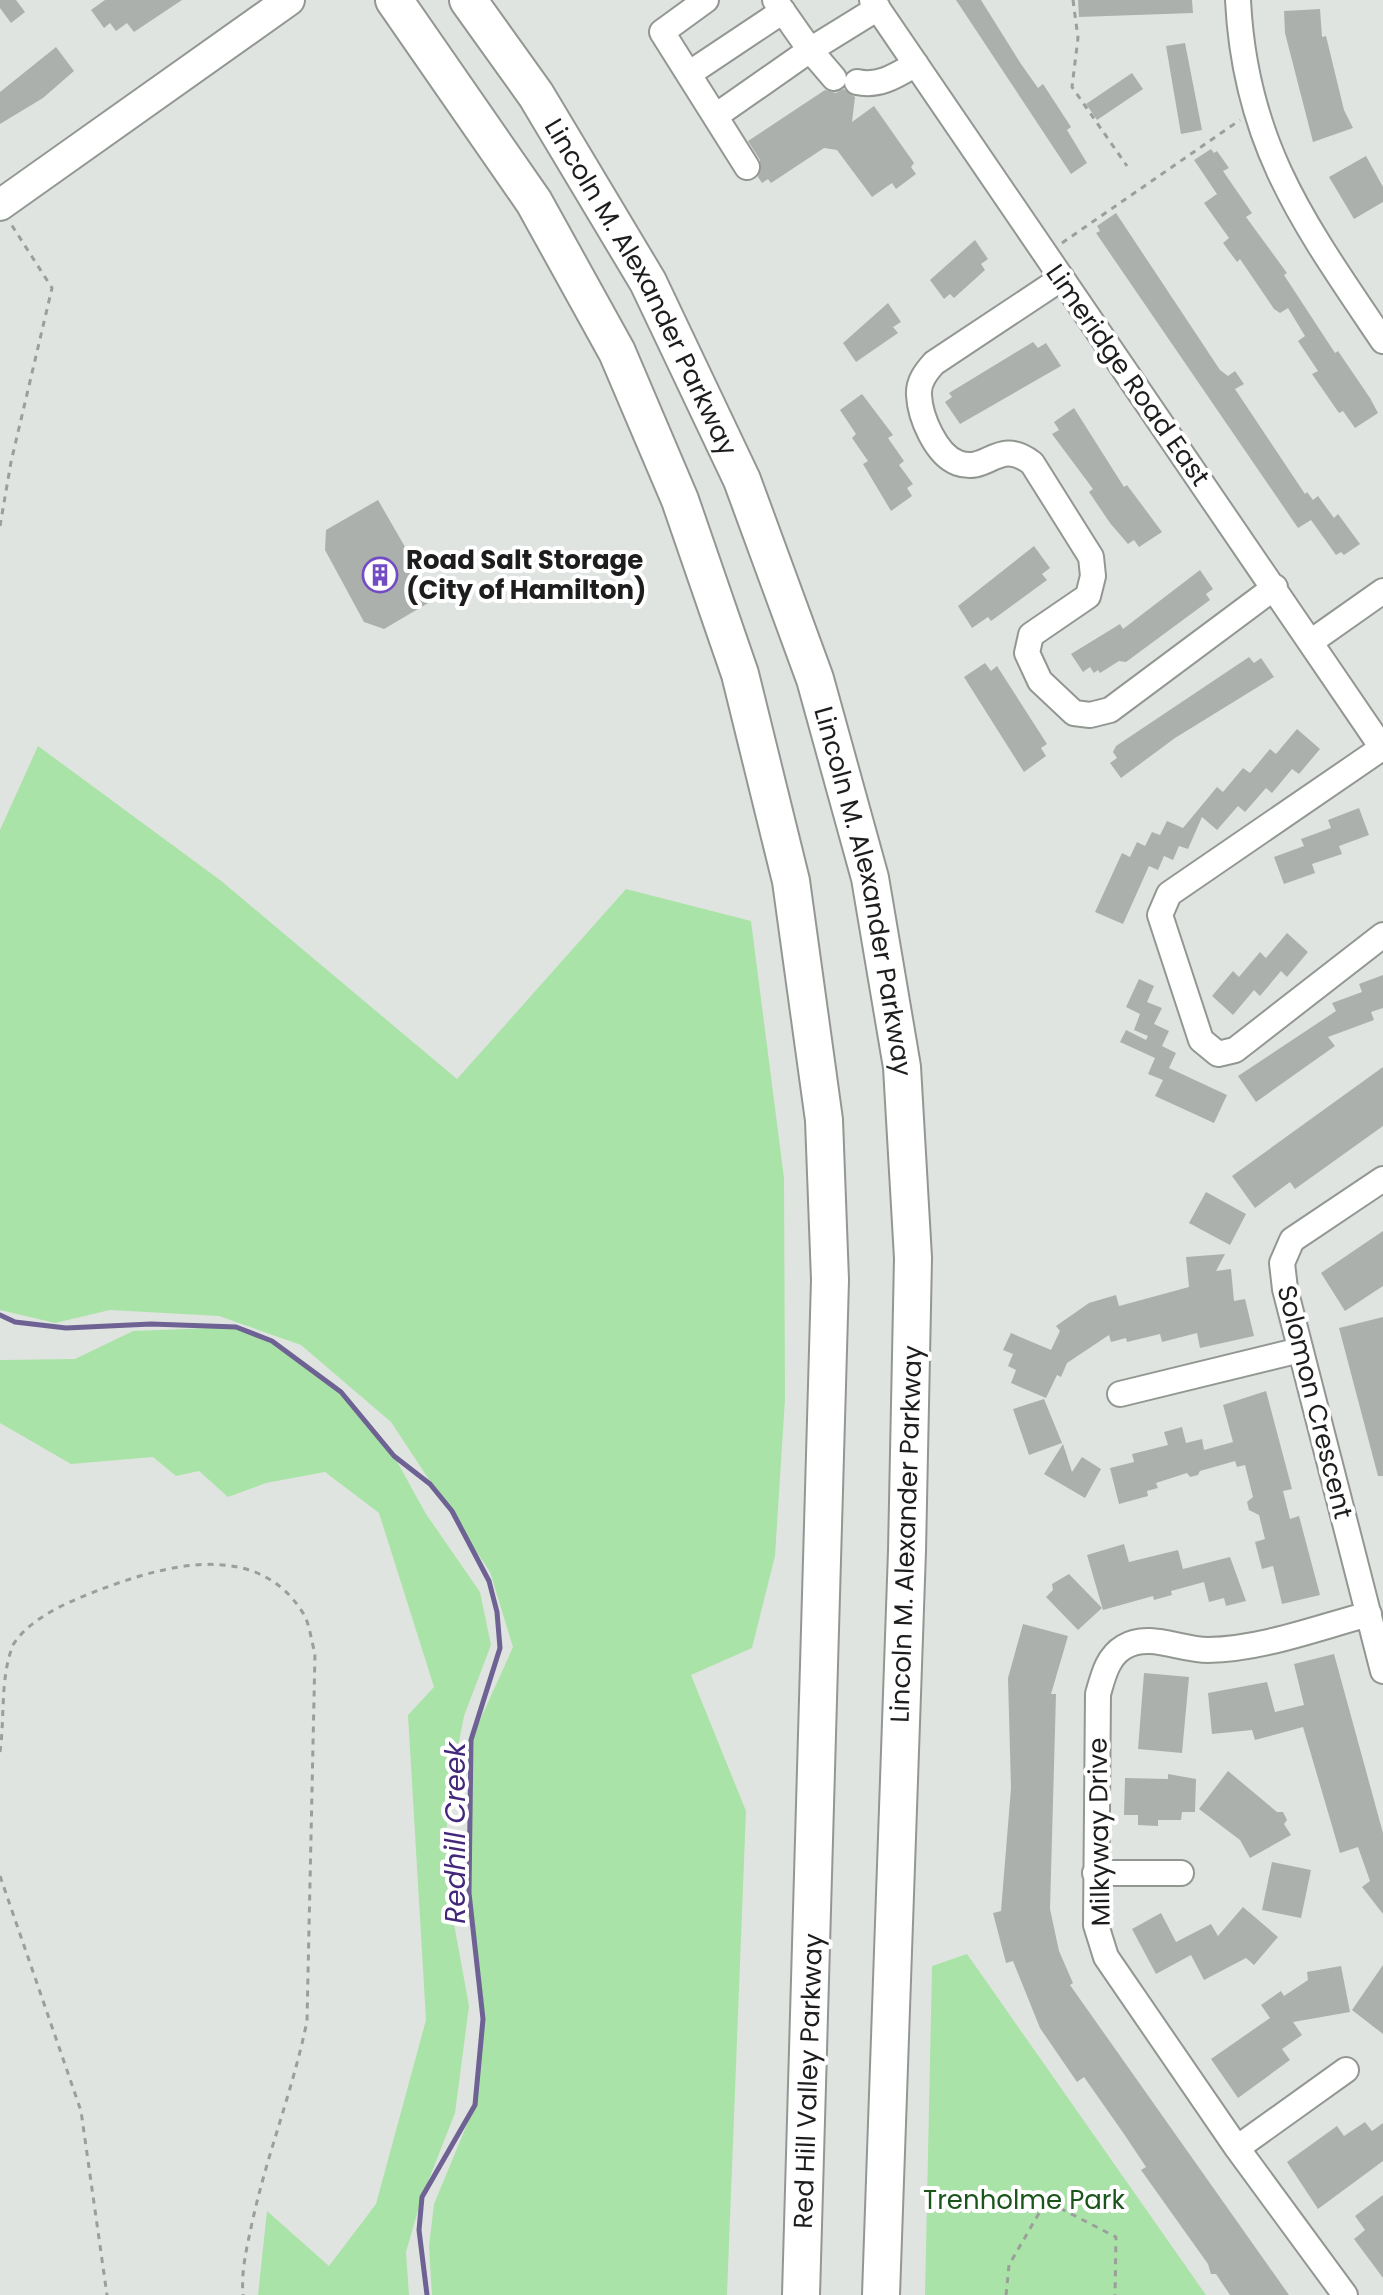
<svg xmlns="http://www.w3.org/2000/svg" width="1383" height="2295" viewBox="0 0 1383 2295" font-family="Poppins,sans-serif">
	<rect width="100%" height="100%" fill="#e0e4e0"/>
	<path fill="#aae3a7" d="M38,746L220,880L457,1079L626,889L751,921L784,1178L785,1399L775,1556L752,1648L691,1675L746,1811L727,2295H432L429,2246L434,2204L475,2105L483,2019L469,1893L471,1740L513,1647L490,1572L391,1422L301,1345L219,1316L110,1310L55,1323L0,1310V830Z
		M236,1327L272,1341L341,1392L394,1456L426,1514L480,1592L491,1645L464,1716L448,1799L445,1874L469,2006L455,2113L422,2197L406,2252L409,2295H258L267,2211L329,2266L376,2204L426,2020L408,1715L434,1687L379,1513L325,1472L266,1483L228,1497L199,1471L176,1476L153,1457L71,1464L0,1423V1360L75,1359L133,1331Z
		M967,1954L1206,2295H925L932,1966Z"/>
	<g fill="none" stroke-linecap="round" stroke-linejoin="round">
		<path stroke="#6d6293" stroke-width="5" d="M0,1315L15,1322L66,1328L151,1324L236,1327L272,1341L341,1392L394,1456L430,1484L452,1511L489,1581L497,1612L500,1648L471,1740L469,1893L483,2019L475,2105L422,2197L419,2230L427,2295"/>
	</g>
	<path fill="#acb0ac" d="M0,0H16L25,12L11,23L0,8Z
		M105,0H182L134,32L127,23L116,31L110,23L104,28L91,10Z
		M956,0H981L1021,64L1038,88L1043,84L1071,127L1067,130L1087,163L1071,174Z
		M1078,0H1192L1193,13L1079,17Z
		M1320,9L1322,37L1326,36L1344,110L1353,128L1313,142L1285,33L1284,11Z
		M1185,43L1202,130L1181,134L1166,46Z
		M56,47L74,71L43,98L0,124V92Z
		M1132,73L1143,89L1097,120L1086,104Z
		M844,89L855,97L852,122L874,106L914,163L911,167L916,174L896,189L892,183L872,197L837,150L824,148L771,183L768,179L762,183L758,177L760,160L748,141L825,90L836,93Z
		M1211,149L1214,153L1217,151L1229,168L1223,171L1252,213L1246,217L1287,273L1284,275L1335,353L1338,351L1370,398L1378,413L1355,428L1343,411L1339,413L1312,374L1318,371L1298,341L1305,336L1288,308L1280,313L1274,309L1240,259L1237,262L1223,243L1229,238L1204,203L1217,194L1194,160Z
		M1366,156L1383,187V202L1354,219L1329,177Z
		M1116,213L1220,370L1228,376L1235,371L1244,384L1235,389L1305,494L1307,492L1313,500L1318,496L1334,518L1338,514L1360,544L1344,555L1341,552L1336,555L1311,520L1298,528L1096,233L1100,231L1097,226Z
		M975,240L988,259L981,264L985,270L954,298L950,294L944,299L930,280Z
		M888,303L901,322L893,327L898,333L856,362L843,343Z
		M1033,342L1038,348L1046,343L1061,366L960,424L945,402L952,397L949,393Z
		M862,394L893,435L888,438L904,461L899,465L913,484L907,488L912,496L891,511L863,464L868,461L852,438L856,434L840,410Z
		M1074,408L1124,487L1127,485L1162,532L1139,547L1134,540L1128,544L1110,523L1089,492L1093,489L1052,434L1059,430L1054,422Z
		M378,500L435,599L384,629L364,622L325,550L326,530Z
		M1034,546L1050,568L1042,574L1047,580L991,621L988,617L972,628L958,606Z
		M1200,570L1213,589L1206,594L1210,600L1126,662L1119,661L1100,673L1098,670L1094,673L1090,667L1083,672L1071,654L1120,624L1123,629Z
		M1249,657L1254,663L1261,658L1274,677L1175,738L1121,778L1110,763L1117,758L1113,752L1116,746Z
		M985,663L991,671L997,666L1047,744L1041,748L1046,756L1024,772L964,677Z
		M1297,729L1320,749L1299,774L1292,769L1272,793L1266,788L1245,812L1238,806L1217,830L1202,817L1188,849L1179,846L1173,860L1164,856L1158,870L1149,866L1123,924L1095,912L1122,853L1130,857L1137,842L1145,846L1152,832L1160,835L1167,821L1183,828L1217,787L1223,792L1243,768L1250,773L1270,749L1276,754Z
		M1359,808L1369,835L1339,846L1342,854L1312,864L1315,873L1284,884L1274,857L1304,846L1301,839L1331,828L1328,820Z
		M1287,933L1308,952L1287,977L1281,971L1260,996L1254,990L1233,1015L1212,996L1233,971L1239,977L1260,952L1266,958Z
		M1383,975V1008L1371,1012L1374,1020L1328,1037L1335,1046L1256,1102L1238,1076L1336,1011L1332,1003L1362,992L1359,984Z
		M1139,979L1154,986L1147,1002L1162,1008L1154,1024L1169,1031L1162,1046L1176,1053L1169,1068L1227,1095L1214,1123L1155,1096L1163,1080L1148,1074L1155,1058L1120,1042L1126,1030L1146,1040L1148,1036L1134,1030L1140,1014L1126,1007Z
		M1383,1067V1126L1295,1189L1290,1182L1255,1208L1232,1176Z
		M1206,1192L1246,1214L1230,1245L1189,1223Z
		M1383,1231V1286L1345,1311L1321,1273Z
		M1225,1254L1216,1271L1231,1269L1234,1301L1245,1299L1254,1336L1200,1348L1197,1333L1162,1342L1160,1334L1127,1342L1126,1338L1111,1342L1109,1335L1067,1363L1061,1377L1057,1375L1046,1398L1011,1383L1016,1370L1008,1366L1013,1354L1003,1350L1011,1333L1051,1350L1060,1331L1056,1326L1089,1303L1116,1295L1119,1306L1189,1287L1186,1257Z
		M1383,1317V1476H1378L1339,1328Z
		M1266,1391L1292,1489L1283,1491L1290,1519L1299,1516L1320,1595L1282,1604L1273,1566L1262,1569L1255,1542L1265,1539L1259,1515L1249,1510L1247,1502L1253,1497L1245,1465L1237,1467L1235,1461L1200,1471L1198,1475L1190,1477L1187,1473L1156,1483L1158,1488L1147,1491L1148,1496L1119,1504L1110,1468L1134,1462L1132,1454L1168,1445L1164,1432L1182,1427L1186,1443L1202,1439L1204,1450L1233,1442L1223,1405Z
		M1044,1399L1062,1443L1029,1455L1013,1409Z
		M1063,1444L1072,1472L1082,1457L1101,1469L1085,1498L1044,1474Z
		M1124,1544L1129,1562L1178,1550L1183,1569L1230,1557L1246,1601L1226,1606L1224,1598L1209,1602L1204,1582L1171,1591L1172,1595L1154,1600L1153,1596L1103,1610L1087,1555Z
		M1069,1574L1102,1608L1078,1630L1046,1597L1053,1590L1052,1584Z
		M1023,1624L1068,1636L1051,1694H1056L1050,1909L1059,1951L1073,1983L1070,1985L1289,2295H1230L1216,2274H1211L1208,2264L1141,2170L1146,2167L1124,2134L1084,2077L1077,2082L1040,2028L1013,1961L1006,1963L993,1913L1001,1911L1011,1788L1008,1678Z
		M1334,1654L1383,1833V1914L1362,1887L1370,1881L1358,1847L1340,1853L1303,1727L1255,1740L1252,1730L1212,1734L1208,1693L1267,1682L1275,1712L1304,1705L1294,1664Z
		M1144,1673L1189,1677L1182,1753L1138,1749Z
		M1228,1771L1277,1812H1283L1287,1820L1284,1824L1291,1835L1250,1858L1240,1840L1199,1809Z
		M1168,1774L1196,1779L1195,1812H1182L1181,1820H1158V1826L1138,1825V1815H1124L1125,1778L1168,1779Z
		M1272,1862L1311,1870L1301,1918L1262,1910Z
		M1243,1907L1278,1937L1254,1965L1246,1958L1204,1980L1191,1955L1156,1974L1132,1929L1161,1913L1176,1942L1211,1924L1218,1936Z
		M1383,1965V2034L1352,2010Z
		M1341,1966L1350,2012L1293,2022L1302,2035L1282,2049L1290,2060L1238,2098L1211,2059L1270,2018L1261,2005L1281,1991L1284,1996L1308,1980L1307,1972Z
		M1365,2122L1372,2131L1383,2123V2161L1318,2209L1287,2162L1337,2126L1344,2136Z
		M1383,2195V2278L1354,2239L1365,2230L1355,2216Z"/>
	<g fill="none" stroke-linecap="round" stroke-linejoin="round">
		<g stroke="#939792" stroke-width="28">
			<path id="minor" d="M706,0L662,32L747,167
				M775,0L810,50L878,8
				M872,0L1383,749
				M1238,0C1245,145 1305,225 1383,341
				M690,73L783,11
				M857,82C880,87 897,75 916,64
				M717,115L810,50L834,78
				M1062,278L934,363C926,372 918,382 919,395C920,417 936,455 958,463C988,474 998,437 1032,463L1091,557L1093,576L1088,596L1031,635L1027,653L1040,681L1074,713L1090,715L1110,710L1275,587
				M1312,641L1383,591
				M1382,748L1169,894L1160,915L1201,1040L1218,1054L1235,1050L1383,935
				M1383,1179L1292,1240L1282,1263L1285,1289L1383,1671
				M1120,1394L1300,1350
				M1095,1873H1181
				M1237,2148L1346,2070
				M1345,2295L1237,2148L1106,1957L1096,1925L1098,1694C1103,1677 1107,1657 1124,1647C1149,1632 1180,1650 1208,1650C1262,1649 1317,1628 1369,1614"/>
		</g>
		<g stroke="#939792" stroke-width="34">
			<path id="major" d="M0,205L289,0"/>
		</g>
		<g stroke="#939792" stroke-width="40">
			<g id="highway">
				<path d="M394,0L534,202L617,352L680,500L740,674L791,881L824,1120L830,1280L801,2295"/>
				<path id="s1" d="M468,0L536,95L648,282L742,480L815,679L870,878L902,1067L913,1258L907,1551L881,2295"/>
			</g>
		</g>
		<path stroke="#9b9e9b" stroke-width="3" stroke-dasharray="6 6" stroke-linecap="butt" d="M1073,0L1078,38L1072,87L1127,166
			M1062,243L1240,120
			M0,526L11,462L52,288L11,224
			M0,1752C5,1715 0,1678 13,1645C30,1617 71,1601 99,1590C165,1565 257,1539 303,1613C310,1624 311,1641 315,1653L307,2021C293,2090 267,2154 252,2223C247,2247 241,2270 243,2295
			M0,1876L81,2111L107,2295
			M1006,2295L1009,2265L1046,2201L1116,2237L1115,2295"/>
		<use href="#minor" stroke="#fff" stroke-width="24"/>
		<use href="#major" stroke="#fff" stroke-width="30"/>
		<use href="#highway" stroke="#fff" stroke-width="36"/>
	</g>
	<defs>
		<g id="building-ring" transform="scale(1.8)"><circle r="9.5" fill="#fff" stroke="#734cc5" stroke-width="1.5"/><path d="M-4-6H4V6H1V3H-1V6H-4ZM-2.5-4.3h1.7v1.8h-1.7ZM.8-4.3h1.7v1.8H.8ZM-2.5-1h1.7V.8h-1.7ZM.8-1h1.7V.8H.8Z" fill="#734cc5"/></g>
	</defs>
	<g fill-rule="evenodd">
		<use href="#building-ring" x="380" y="575"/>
	</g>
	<g text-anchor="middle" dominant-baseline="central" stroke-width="8" stroke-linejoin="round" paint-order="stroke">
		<g font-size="26" fill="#1c1d1c" stroke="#fff">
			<text stroke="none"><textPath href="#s1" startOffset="336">Lincoln M. Alexander Parkway</textPath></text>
			<text transform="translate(1128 375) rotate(55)">Limeridge Road East</text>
			<text stroke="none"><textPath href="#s1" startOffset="984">Lincoln M. Alexander Parkway</textPath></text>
			<text transform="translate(1315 1402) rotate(76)">Solomon Crescent</text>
			<text transform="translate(906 1534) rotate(-88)">Lincoln M. Alexander Parkway</text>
			<text transform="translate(1099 1832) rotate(-91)">Milkyway Drive</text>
			<text transform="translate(808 2081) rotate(-88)">Red Hill Valley Parkway</text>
		</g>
		<g font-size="26" font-weight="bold" fill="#1c1d1c" stroke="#fff" text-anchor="start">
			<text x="406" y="560">Road Salt Storage<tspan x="406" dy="30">(City of Hamilton)</tspan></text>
		</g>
		<g font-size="26" fill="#1a551b" stroke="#fff">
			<text x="1024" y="2200">Trenholme Park</text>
		</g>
		<g font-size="28" font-style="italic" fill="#43277a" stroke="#fff">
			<text transform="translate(455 1833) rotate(-90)">Redhill Creek</text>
		</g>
	</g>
</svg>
